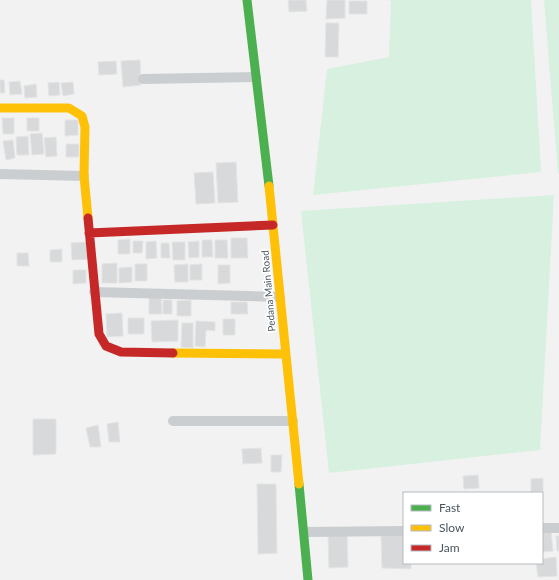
<svg xmlns="http://www.w3.org/2000/svg" width="559" height="580" viewBox="0 0 559 580" font-family="Lato,sans-serif">
	<rect width="100%" height="100%" fill="#f2f2f2"/>
	<path fill="#d8f0e0" d="M387,0H531L541,172L313,195L327,69L389,57L391,1Z
		M544,0H559V173H558Z
		M554,195L540,450L329,473L301,211Z"/>
	<path fill="#d8d9da" stroke="#e3e4e5" d="M288,0H306L307,11L289,12Z
		M327,0H345V18L326,19Z
		M349,1H367V14H349Z
		M326,23H339L338,57H325Z
		M140,60L141,85L123,87L121,61Z
		M116,61L117,74L99,75L98,62Z
		M0,80H4L5,93H0Z
		M20,81L22,94L10,95L9,82Z
		M59,82L60,95L49,96L48,83Z
		M73,82L74,94L63,96L61,83Z
		M36,84L37,97L25,98L24,86Z
		M2,118H14V134H3Z
		M27,118H39V131H27Z
		M65,120H78V135L65,136Z
		M42,133L44,154L32,155L30,134Z
		M28,136L29,155H17L16,137Z
		M56,137L57,156L46,157L44,138Z
		M13,140L15,158L6,160L3,141Z
		M66,144H79V157H66Z
		M236,162L238,202L218,203L216,163Z
		M213,172L215,203L196,204L194,173Z
		M231,238H247L248,258H231Z
		M130,239V254H118V240Z
		M202,240H212L213,257H202Z
		M215,240H227L228,258H215Z
		M133,241H143L142,253H133Z
		M156,241L157,258L146,259V242Z
		M199,241V257L189,258L188,242Z
		M88,242L89,259L72,260L71,243Z
		M172,242H185V260H173Z
		M161,243H169L170,258H161Z
		M62,249V262H50V250Z
		M17,253H28L29,266H17Z
		M117,263V283H102V264Z
		M135,264H147V281H135Z
		M188,264V282H175L174,265Z
		M202,264V280H190V265Z
		M218,265H230V283L218,284Z
		M132,267V282L119,283V268Z
		M73,270H86V283L73,284Z
		M161,297L162,314H149V298Z
		M163,300H172V314H163Z
		M191,300V316H177V301Z
		M231,302H247L248,314H231Z
		M122,313L123,336L107,337L106,314Z
		M128,318H144V334H128Z
		M223,319H235V335H223Z
		M178,320V341L152,342L151,321Z
		M196,321L215,322V331L206,330L205,347L195,346Z
		M182,323H193V348L181,347Z
		M33,419H56V454L33,455Z
		M118,422L120,442H109L107,424Z
		M98,425L101,447H90L86,428Z
		M261,448L262,463L243,464L242,449Z
		M271,455H282L281,472H271Z
		M478,475L479,488L464,489L463,476Z
		M543,478V491L531,492V479Z
		M257,484H276L277,553L258,554Z
		M551,532L553,551L542,552V533Z
		M347,534L348,567L329,568L328,535Z
		M404,535V563H411V569L382,568L381,536Z
		M556,536H559V551H557Z
		M556,557L557,576L538,577L536,563H542V559Z"/>
	<g fill="none" stroke-linecap="round" stroke-linejoin="round">
		<path stroke="#cbced0" stroke-width="10" d="M143,79L256,77
			M0,174L84,176
			M94,292L280,297
			M173,421H293
			M542,528H559
			M305,532L404,531"/>
		<path stroke="#4caf50" stroke-width="9" d="M247,0L269,186
			M299,484L308,580"/>
		<path stroke="#ffc107" stroke-width="9" d="M0,108H69L82,116L85,127L84,176L88,218
			M269,186L299,484
			M173,353L285,354"/>
		<path stroke="#c62828" stroke-width="9" d="M88,218L99,334L106,346L121,352L173,353
			M89,233L273,225"/>
	</g>
	<g text-anchor="middle" dominant-baseline="central" stroke-width="3.5" stroke-linejoin="round" paint-order="stroke">
		<g font-size="10" fill="#49555e" stroke="#fff">
			<text transform="translate(268 291) rotate(-95)">Pedana Main Road</text>
		</g>
	</g>
	<rect x="403" y="492" width="140" height="72" fill="#ffffff" stroke="#b6bbbf"/>
	<rect x="411" y="505" width="20" height="6" fill="#4caf50" stroke="#b6bbbf"/>
	<text x="439" y="512" font-size="12" fill="#49555e">Fast</text>
	<rect x="411" y="525" width="20" height="6" fill="#ffc107" stroke="#b6bbbf"/>
	<text x="439" y="532" font-size="12" fill="#49555e">Slow</text>
	<rect x="411" y="545" width="20" height="6" fill="#c62828" stroke="#b6bbbf"/>
	<text x="439" y="552" font-size="12" fill="#49555e">Jam</text>
</svg>
